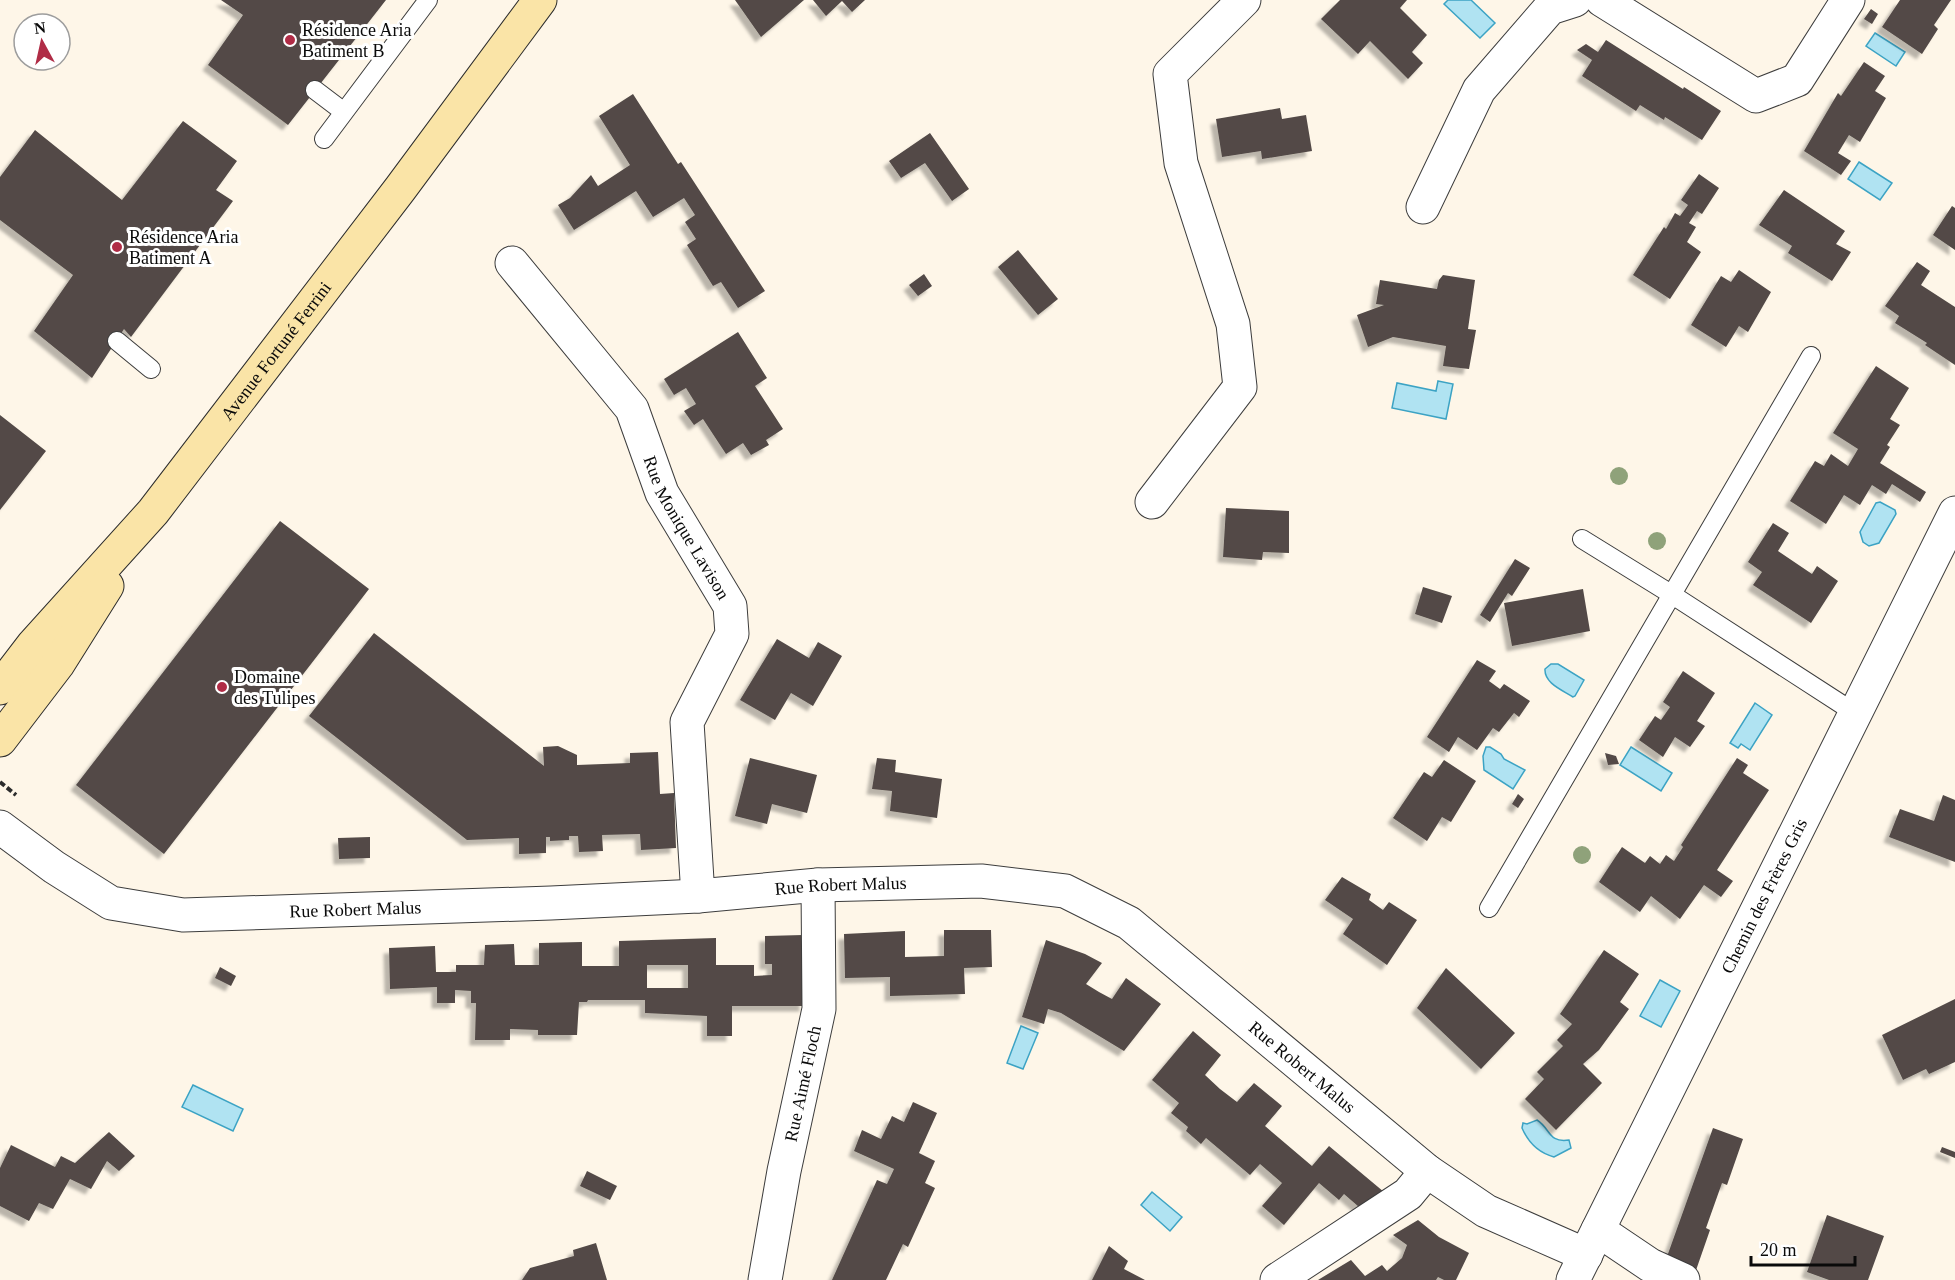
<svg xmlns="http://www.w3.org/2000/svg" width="1955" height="1280" viewBox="0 0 1955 1280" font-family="Georgia,serif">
	<defs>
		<filter id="shadow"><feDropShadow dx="-5.5" dy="5.5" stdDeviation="1.5" flood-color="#0004"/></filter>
	</defs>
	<rect width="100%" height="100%" fill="#fef6e8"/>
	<path fill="#b0e3f2" stroke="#3ca3c4" stroke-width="1.5" d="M1448,0H1471L1495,23L1480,38L1444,4Z
		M1875,33L1905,52L1896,66L1866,46Z
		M1859,162L1892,183L1880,200L1848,179Z
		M1438,381L1453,384L1446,419L1392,408L1397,383L1436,391Z
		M1880,502L1895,510L1896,514L1879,543L1869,546L1863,542L1860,532L1876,503Z
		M1551,664H1558L1584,680L1575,696L1573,697C1562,690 1544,683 1545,669Z
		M1755,703L1772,715L1750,750L1741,744L1738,748L1730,743Z
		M1486,747H1490L1501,754L1504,759L1525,770L1513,789L1484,770L1483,756Z
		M1631,747L1672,773L1661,791L1620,765Z
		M1660,980L1680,991L1661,1027L1640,1016Z
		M1021,1026L1038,1033L1023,1069L1007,1063Z
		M193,1085L243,1109L233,1131L182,1107Z
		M1537,1120C1551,1129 1548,1143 1569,1140L1571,1148L1554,1157C1539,1153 1528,1142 1522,1128L1523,1123L1527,1124Z
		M1152,1192L1182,1217L1170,1231L1141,1205Z"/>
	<path fill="#524a47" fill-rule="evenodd" filter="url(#shadow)" d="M221,0H386L288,125L208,65L243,15Z
		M735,0H804L761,37Z
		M813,0H865L852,12L842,1L826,16Z
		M1340,0H1407L1400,8L1427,35L1412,52L1423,63L1408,79L1370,41L1358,54L1321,19Z
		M1900,0H1951L1934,25L1938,29L1922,54L1882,27Z
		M1871,9L1878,14L1872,24L1864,19Z
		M1606,40L1683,89L1684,87L1721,111L1702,140L1665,117L1664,120L1640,105L1636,111L1582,76L1592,60L1577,50L1586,44L1598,52Z
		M1864,62L1885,76L1875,91L1886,98L1860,142L1849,135L1838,153L1851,161L1841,175L1804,151L1838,93L1841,96Z
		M633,94L678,164L681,162L765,291L738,308L721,282L713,286L687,245L696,239L685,222L695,215L684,198L653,217L636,191L574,230L558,205L570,198L591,175L598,186L630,165L599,116Z
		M1280,108L1282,119L1306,115L1312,151L1262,159L1261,151L1222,157L1216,119Z
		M183,121L237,161L216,190L233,201L131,337L124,329L92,378L34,331L73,275L0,220V177L35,130L122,200Z
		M930,133L969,189L952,201L925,163L901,178L889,161Z
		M1699,174L1719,188L1702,214L1697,211L1689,223L1696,227L1687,242L1701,252L1670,299L1633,275L1664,227L1666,229L1675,213L1680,216L1688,205L1681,200Z
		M1784,190L1845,231L1836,244L1851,252L1832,281L1788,253L1792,246L1759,225Z
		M1952,206L1955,208V250L1933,235Z
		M1018,250L1058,299L1038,315L998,267Z
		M1917,262L1930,271L1921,285L1955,307V365L1925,345L1927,343L1895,323L1899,316L1885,306Z
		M1739,270L1771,292L1748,332L1739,326L1726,347L1691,325L1721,276L1731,282Z
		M924,274L932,286L918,296L909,285Z
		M1443,275L1475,280L1468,329L1476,330L1469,369L1443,366L1446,346L1393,337L1368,347L1357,315L1384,305L1376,304L1380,280L1437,289L1439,280Z
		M738,332L767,378L755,386L783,429L766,440L769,445L751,455L743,443L726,454L703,419L694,425L684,411L696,404L686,388L674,395L664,379Z
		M1876,366L1909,388L1890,419L1900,425L1887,445L1890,447L1880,463L1926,492L1920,502L1892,484L1886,494L1872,485L1860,505L1844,495L1826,524L1790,501L1815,461L1824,466L1831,454L1848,466L1858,449L1833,433Z
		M0,415L46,451L0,510Z
		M1226,508L1289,511V553L1263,552L1262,560L1223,557Z
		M280,521L369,589L164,854L76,785Z
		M1773,523L1789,533L1778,551L1812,574L1817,566L1838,581L1811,623L1753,585L1762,572L1748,562Z
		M1515,559L1530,568L1512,596L1508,593L1490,622L1480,615Z
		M1423,587L1452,596L1442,623L1415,614Z
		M1583,589L1590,631L1512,646L1504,603Z
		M374,633L544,766L543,747L558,746L577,755V765L630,763V753L658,752L660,794L674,793L676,848L641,850L640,834L602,835L603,851L579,852L578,836H569V840L550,841V837H546V853L519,854V838L467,840L309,716Z
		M777,639L809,658L818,642L842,656L813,706L791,693L775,720L740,700Z
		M1477,660L1496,671L1489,681L1500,689L1504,684L1530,701L1519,717L1514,713L1499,732L1493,728L1477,750L1458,737L1449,752L1427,737Z
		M1683,671L1715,693L1697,721L1705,726L1690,747L1675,737L1663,757L1639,740L1655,716L1661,720L1670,707L1663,702Z
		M1605,753L1616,756L1619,764L1608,765Z
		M750,758L817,775L807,813L772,804L767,824L735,816Z
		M877,758L896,760L895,772L942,779L937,818L890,811L892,791L872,789Z
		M1737,758L1748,765L1743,773L1769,790L1717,870L1733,881L1721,897L1704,885L1680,919L1651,896L1640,912L1599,882L1622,847L1645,863L1650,856L1660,864L1666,855L1674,861L1683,847L1681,845Z
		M1444,760L1476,781L1451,822L1442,817L1427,841L1393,818L1424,772L1432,777Z
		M1518,794L1524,799L1518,808L1512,804Z
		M1943,795L1955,800V862L1889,837L1900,809L1934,821Z
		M370,837V858L339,859L338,838Z
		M1342,877L1371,894L1369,900L1383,910L1389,902L1417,920L1387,965L1343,934L1353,919L1325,900Z
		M944,930H991L992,967L964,968L965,994L890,996V977L845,978L844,934L905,931V957L944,956Z
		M803,935L805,1006H732V1036H707V1016L645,1013V1000H588L587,1002H579L577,1035H538V1030L510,1029V1040H475L476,1003H471V991L455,990V1003H437V987L390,989L389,948L435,946L436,972H456V965H484L485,945L514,944L515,965H539V943L582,942V966H619V941L716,938V965H754V976L772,975V964H765V936ZM647,965H688V988H647Z
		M1046,940L1085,954L1102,963L1086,984L1099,992L1112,999L1126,978L1161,1004L1124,1051L1061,1013L1048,1009L1044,1024L1022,1017Z
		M1604,950L1639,974L1620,1002L1629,1009L1599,1050L1583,1064L1602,1083L1556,1130L1525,1099L1544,1079L1537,1072L1563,1046L1557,1040L1572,1024L1560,1014Z
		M220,967L236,976L231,986L215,978Z
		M1446,968L1515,1033L1481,1069L1417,1008Z
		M1955,999V1062L1929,1074L1926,1069L1903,1080L1882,1035Z
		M1193,1031L1221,1055L1205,1075L1220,1089L1237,1102L1254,1083L1282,1106L1265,1126L1312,1166L1329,1146L1384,1192L1359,1207L1344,1194L1339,1200L1319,1183L1284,1225L1262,1206L1282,1183L1260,1164L1250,1175L1206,1138L1201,1144L1186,1131L1188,1127L1171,1113L1179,1103L1152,1080Z
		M913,1102L937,1113L919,1153L935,1161L925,1183L935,1188L908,1247L903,1244L886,1280H832L877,1180L887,1184L894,1169L854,1151L862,1130L881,1139L892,1116L904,1122Z
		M1713,1128L1743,1139L1727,1185L1722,1183L1706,1228L1710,1230L1694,1276L1664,1265Z
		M109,1132L135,1156L119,1171L107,1161L91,1189L70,1179L53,1209L39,1203L29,1221L0,1206V1168L11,1145L55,1167L61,1156L75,1163Z
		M1942,1147L1955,1152V1158L1940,1152Z
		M587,1171L617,1186L610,1200L580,1186Z
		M1827,1215L1884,1236L1868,1280H1829L1807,1272Z
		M1418,1220L1439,1237L1469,1253L1456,1280H1444L1438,1277L1436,1280H1318L1351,1260L1365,1276L1382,1265L1387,1271L1402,1258L1407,1245L1393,1235Z
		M596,1243L607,1280H522L530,1268L574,1256L573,1250Z
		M1109,1246L1128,1261L1124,1269L1145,1280H1092Z"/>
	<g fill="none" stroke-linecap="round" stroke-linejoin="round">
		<g stroke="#3d3d3d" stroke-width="20">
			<path id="service" d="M315,90L344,112
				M324,139L428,0
				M117,341L151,369
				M1582,539L1671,594L1855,713
				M1489,908L1811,356"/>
		</g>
		<g stroke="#3d3d3d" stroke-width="35">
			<g id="minor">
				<path d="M1602,0L1756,96L1797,80L1848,0"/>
				<path d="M1423,207L1479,90L1550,8L1575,0"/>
				<path id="s1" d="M512,263L632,409L662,493L730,606L732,634L687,722L698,896"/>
				<path d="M1152,502L1240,387L1233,324L1181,163L1170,74L1244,0"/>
				<path id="s2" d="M0,827L54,867L111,903L183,915L551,903L698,896L818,885L981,881L1065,891L1129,923L1427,1171L1486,1211L1586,1255"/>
				<path d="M1598,1230L1650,1265L1683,1280"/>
				<path id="s3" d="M765,1280L784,1171L819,1009L818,885"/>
				<path d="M1277,1280L1408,1194L1427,1171"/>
				<path id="s4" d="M1573,1280L1955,513"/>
			</g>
		</g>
		<g stroke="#2c2c2c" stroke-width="35">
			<g id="secondary">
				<path id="s5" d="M0,688L33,645L153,512L400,189L540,0"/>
				<path d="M0,740L58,664L107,586"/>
			</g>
		</g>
		<path stroke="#2c2c2c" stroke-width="4" stroke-dasharray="6 3" stroke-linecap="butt" d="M0,782L16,795"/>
		<use href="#service" stroke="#fff" stroke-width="18"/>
		<use href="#minor" stroke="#fff" stroke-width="33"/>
		<use href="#secondary" stroke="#fae4a7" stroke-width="33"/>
	</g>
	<g fill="#8fa27a">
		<circle cx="1619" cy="476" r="9"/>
		<circle cx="1657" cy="541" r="9"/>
		<circle cx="1582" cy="855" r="9"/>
	</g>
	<g fill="#b02c46" stroke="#fff" stroke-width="2">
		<circle cx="290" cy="40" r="6"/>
		<circle cx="117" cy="247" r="6"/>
		<circle cx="222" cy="687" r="6"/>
	</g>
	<g text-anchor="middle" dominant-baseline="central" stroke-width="6" stroke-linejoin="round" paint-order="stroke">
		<g font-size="18" fill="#0a0a0a" stroke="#fff" text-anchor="start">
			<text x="302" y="30">Résidence Aria<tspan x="302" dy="21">Batiment B</tspan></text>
			<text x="129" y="237">Résidence Aria<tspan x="129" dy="21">Batiment A</tspan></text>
			<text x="234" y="677">Domaine<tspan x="234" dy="21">des Tulipes</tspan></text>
		</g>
		<g font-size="18" fill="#0a0a0a" stroke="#fff">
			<text stroke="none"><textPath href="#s5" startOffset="436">Avenue Fortuné Ferrini</textPath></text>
			<text stroke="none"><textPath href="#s1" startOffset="320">Rue Monique Lavison</textPath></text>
			<text stroke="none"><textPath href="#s2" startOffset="866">Rue Robert Malus</textPath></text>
			<text stroke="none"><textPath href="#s4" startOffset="429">Chemin des Frères Gris</textPath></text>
			<text stroke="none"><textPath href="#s2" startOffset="380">Rue Robert Malus</textPath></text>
			<text stroke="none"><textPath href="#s2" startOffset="1388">Rue Robert Malus</textPath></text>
			<text stroke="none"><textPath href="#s3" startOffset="200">Rue Aimé Floch</textPath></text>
		</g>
	</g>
	<g transform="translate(42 42) rotate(352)"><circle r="28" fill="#ffffff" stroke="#9d9d9d" stroke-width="1.5"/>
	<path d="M0-4.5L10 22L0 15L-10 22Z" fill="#b02c46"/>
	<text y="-9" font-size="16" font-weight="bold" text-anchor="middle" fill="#0a0a0a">N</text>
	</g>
	<path d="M1751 1256v9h104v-9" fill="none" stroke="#0a0a0a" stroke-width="3"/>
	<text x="1760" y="1256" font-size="18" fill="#0a0a0a" stroke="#ffffff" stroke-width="4.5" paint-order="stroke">20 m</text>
</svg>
